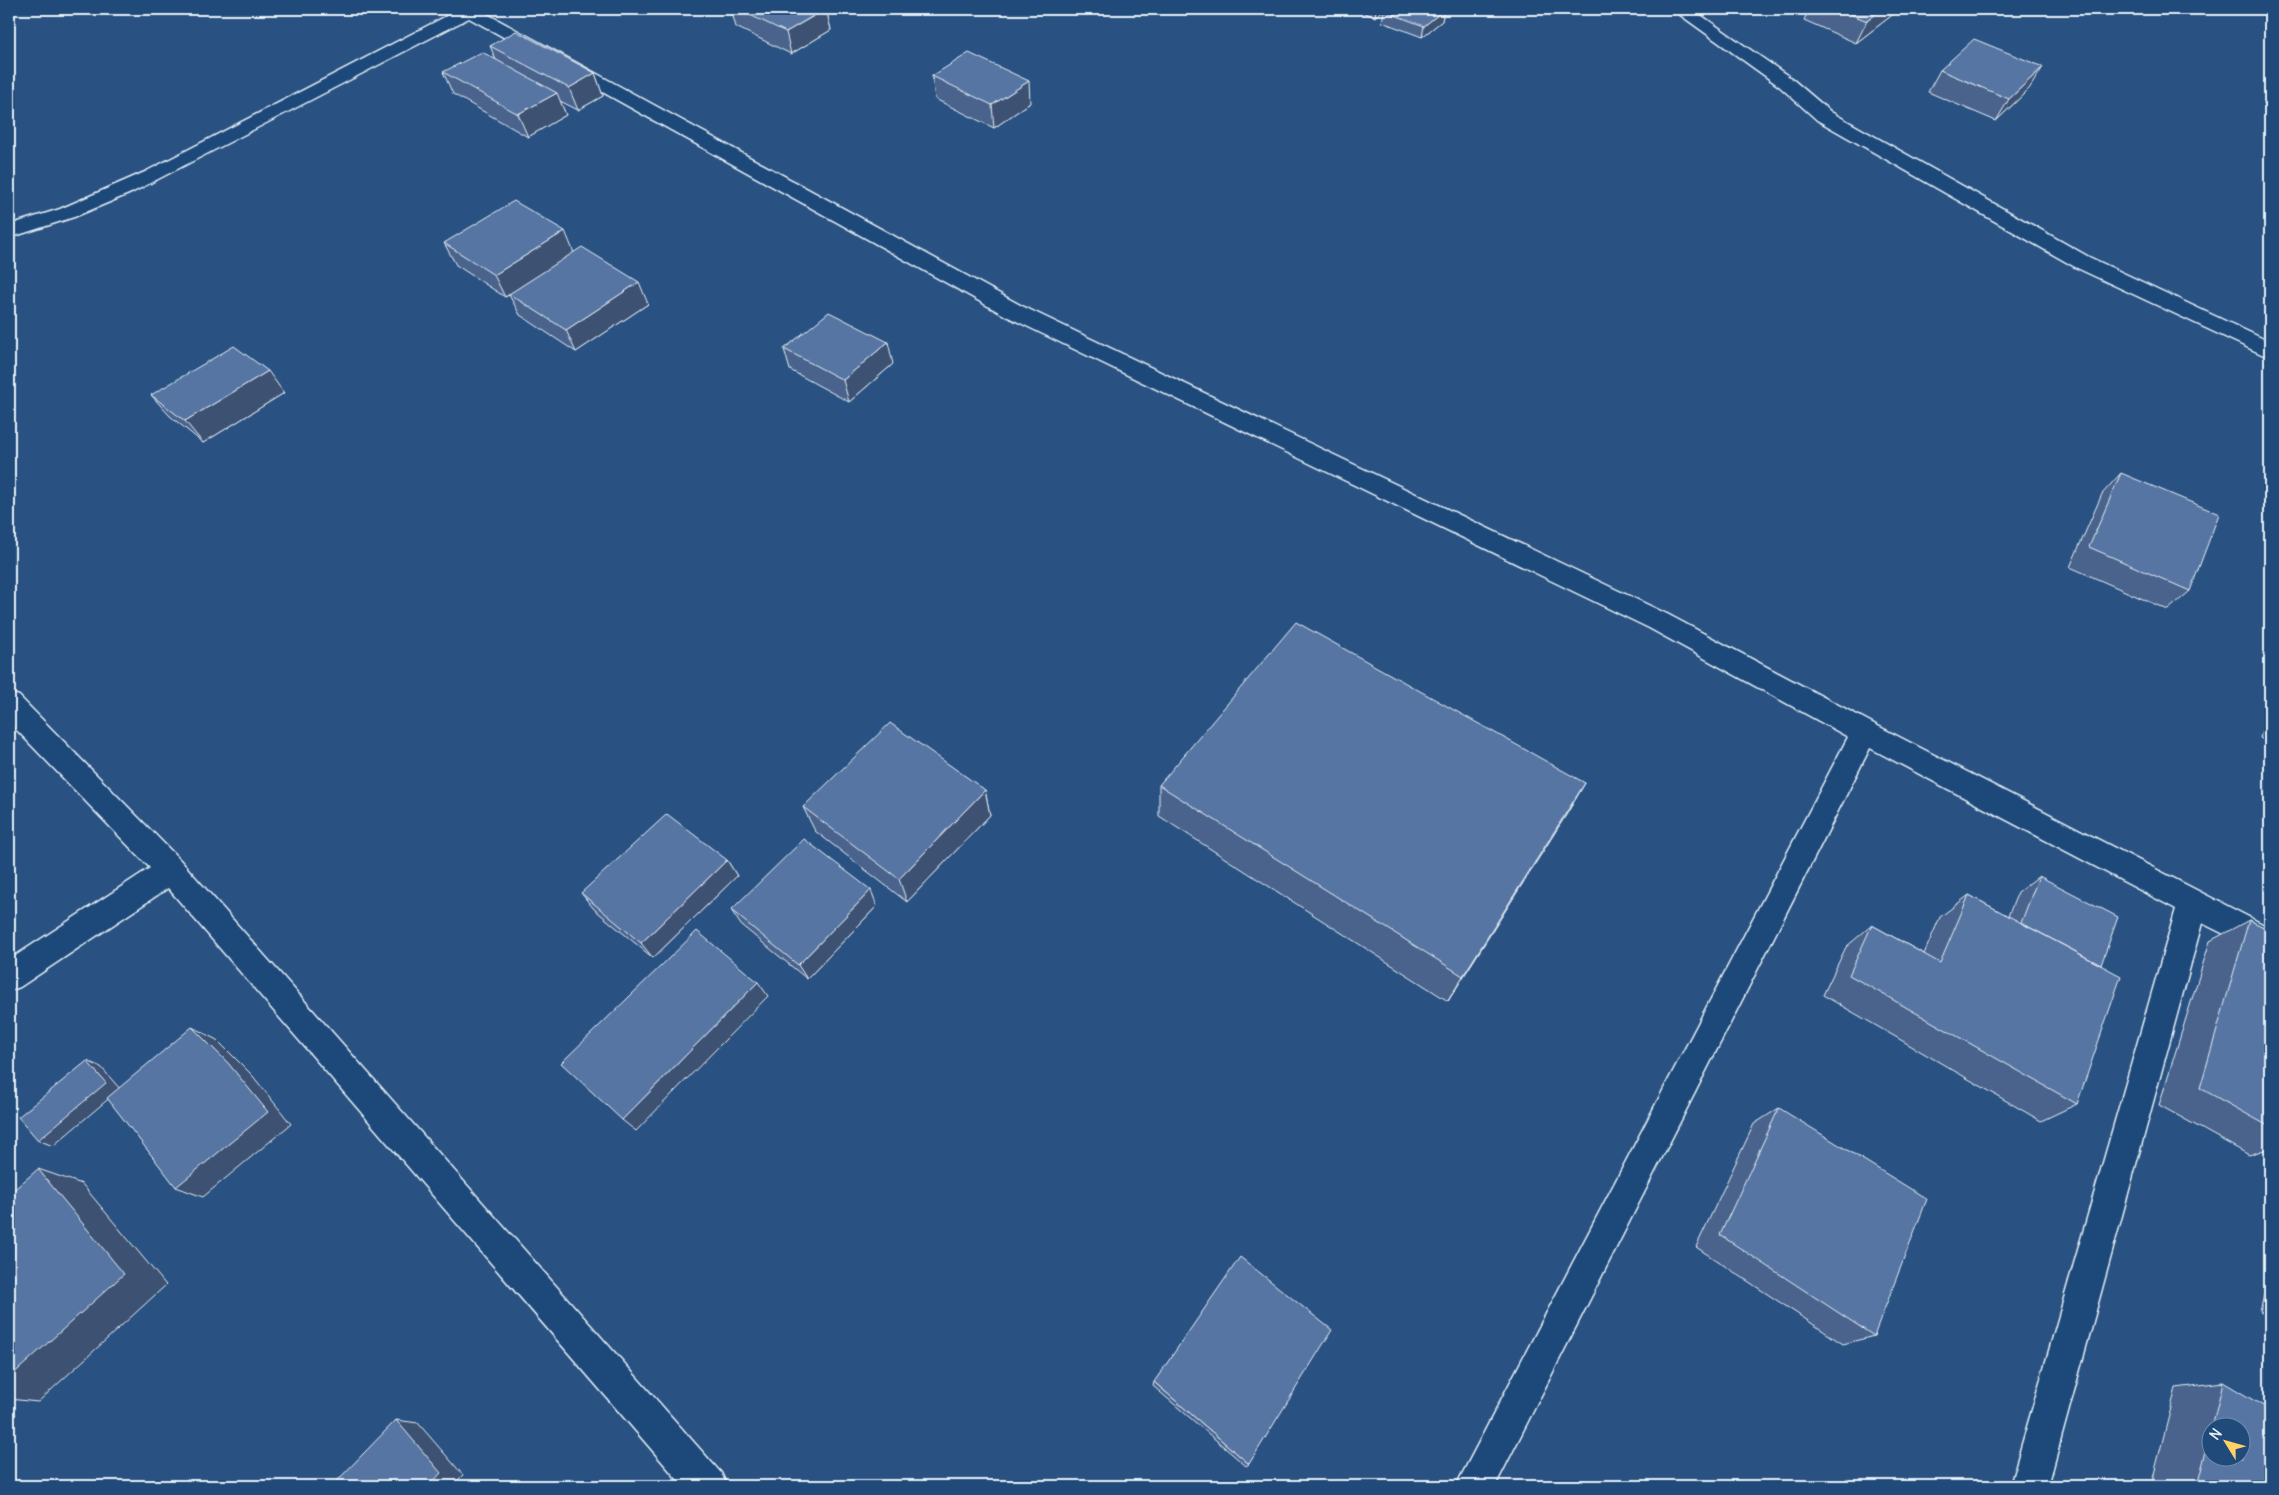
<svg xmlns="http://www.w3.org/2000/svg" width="2279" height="1495" viewBox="0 0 2279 1495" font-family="Delius,sans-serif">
	<rect width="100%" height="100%" fill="#295282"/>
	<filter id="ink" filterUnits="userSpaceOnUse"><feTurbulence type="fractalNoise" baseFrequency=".02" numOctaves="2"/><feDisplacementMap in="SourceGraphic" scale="10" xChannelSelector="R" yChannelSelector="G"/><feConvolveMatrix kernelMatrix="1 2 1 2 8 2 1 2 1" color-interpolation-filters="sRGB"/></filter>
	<g filter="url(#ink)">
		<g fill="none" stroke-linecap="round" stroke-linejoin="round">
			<g stroke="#e8f1f8" stroke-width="3">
				<path id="street" d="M460,9H478L1022,306L1667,614L1874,724L2270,928V957L2202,923L2048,1486H2010L2176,909L1870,748L1495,1486H1456L1848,737L1649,628L1006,316L469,18L131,193L74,217L9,238V225L60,209L145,172Z
					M1672,9H1692L1791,78L1831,112L2089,257L2270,342V358L2075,267L1817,120L1779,86Z
					M9,693L19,696L181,861L721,1473L727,1486H683L168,888L20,987L9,991V960L150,868L9,722Z"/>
			</g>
			<use href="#street" fill="#1f4a7a" fill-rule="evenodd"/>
		</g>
		<path fill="#4a648c" stroke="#e8f1f8" d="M731,9H826L831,30L791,54L736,27Z
			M1353,9H1385L1375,17Z
			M1809,9H1900L1856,43L1804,20Z
			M1444,10L1442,21L1422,37L1382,22L1384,11Z
			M490,46L595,73L603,96L578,110L560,101L566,115L528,137L453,94L443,72L496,60Z
			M1940,70L2029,89L1996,121L1928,92Z
			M932,76L1030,103L994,128L935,99Z
			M444,243L574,253L648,304L576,352L520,315L509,295L505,297L456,265Z
			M784,349L893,364L849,402L790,370Z
			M284,393L203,443L170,416L151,395Z
			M2121,473L2190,591L2168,610L2070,567L2102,494Z
			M2270,704V743L2260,738Z
			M1585,783L1566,815L1448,1001L1159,816V785Z
			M985,790L990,815L907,902L815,831L803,807Z
			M727,860L737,876L653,958L594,909L581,893Z
			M2039,876L2101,965L2077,1104L2041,1121L1823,995L1846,947L1872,925L1924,954L1940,917L1969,895L2008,916L2018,892Z
			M877,906L807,979L741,925L731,910Z
			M2249,920L2270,930V1148L2249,1155L2159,1105L2210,941Z
			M1779,1108L1874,1336L1843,1344L1696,1247L1754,1124Z
			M2270,1269V1318L2260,1312Z
			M1154,1382L1249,1464L1246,1466L1153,1386Z
			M2223,1382L2270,1486H2151L2176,1388Z"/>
		<path fill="#3c5172" stroke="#e8f1f8" d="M826,9L831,30L791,54L786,32Z
			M1376,9H1385L1375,17Z
			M1882,9H1900L1856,43L1867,21Z
			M1444,10L1442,21L1422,37L1424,26Z
			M2043,67L2029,89L1996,121L2009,99Z
			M595,73L603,96L578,110L569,88Z
			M1029,81L1030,103L994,128L992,105Z
			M557,93L566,115L528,137L518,114Z
			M565,231L574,253L505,297L494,275Z
			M639,282L648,304L576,352L566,330Z
			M888,342L893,364L849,402L843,380Z
			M268,371L284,393L203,443L185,421Z
			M1585,783L1566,815L1448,1001L1463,976Z
			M985,790L990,815L907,902L899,879Z
			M727,860L737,876L653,958L641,943Z
			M871,890L877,906L807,979L798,965Z
			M758,982L768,996L636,1131L622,1120Z
			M192,1027L217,1040L252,1075L291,1124L203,1197L176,1187Z
			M87,1061L101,1067L120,1089L53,1146L38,1140Z
			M38,1169L82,1184L166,1285L38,1402L9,1399V1378Z
			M396,1420L418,1423L463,1475L452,1486H429Z"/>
		<path fill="#5674a3" stroke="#e8f1f8" d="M737,9H825L786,32Z
			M1386,9H1442L1444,10L1424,26L1384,11Z
			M1838,9H1882L1867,21Z
			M516,31L595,73L569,88L490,46Z
			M1974,39L2043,67L2009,99L1940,70Z
			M482,52L557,93L518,114L443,72Z
			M969,53L1029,81L992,105L932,76Z
			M514,201L565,231L494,275L444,243Z
			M582,247L639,282L566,330L509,294Z
			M829,312L888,342L843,380L784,349Z
			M234,346L268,371L185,421L151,395Z
			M2121,473L2219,514L2190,591L2089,547Z
			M1296,622L1585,783L1463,976L1159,785Z
			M890,723L985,790L899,879L803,807Z
			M667,814L727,860L641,943L581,893Z
			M804,839L871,890L798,965L731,910Z
			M2039,876L2118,917L2101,965L2021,923Z
			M1969,895L2121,976L2077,1104L1849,975L1872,925L1940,963Z
			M2249,920L2270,930V1127L2200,1088Z
			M697,931L758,982L622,1120L561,1063Z
			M192,1027L228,1063L268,1112L176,1187L107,1098Z
			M87,1061L106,1083L38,1140L18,1117Z
			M1779,1108L1927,1199L1874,1336L1720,1235Z
			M38,1169L124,1274L9,1378V1194Z
			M1240,1257L1332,1330L1249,1464L1154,1382Z
			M2223,1382L2270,1410V1486H2197L2212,1428V1458H2242V1428H2212Z
			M396,1420L441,1473L429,1486H332Z"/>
	</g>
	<rect width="2279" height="1495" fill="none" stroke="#1f4a7a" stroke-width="30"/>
	<rect x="15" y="15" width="2249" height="1465" fill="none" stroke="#e8f1f8" stroke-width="2" filter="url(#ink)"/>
	<g transform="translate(2226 1442) rotate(307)"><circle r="24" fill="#1f4a7a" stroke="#6f8dac"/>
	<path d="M0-4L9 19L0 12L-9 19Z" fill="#ffd166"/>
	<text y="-8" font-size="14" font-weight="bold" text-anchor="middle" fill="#e8f1f8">N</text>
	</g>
</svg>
